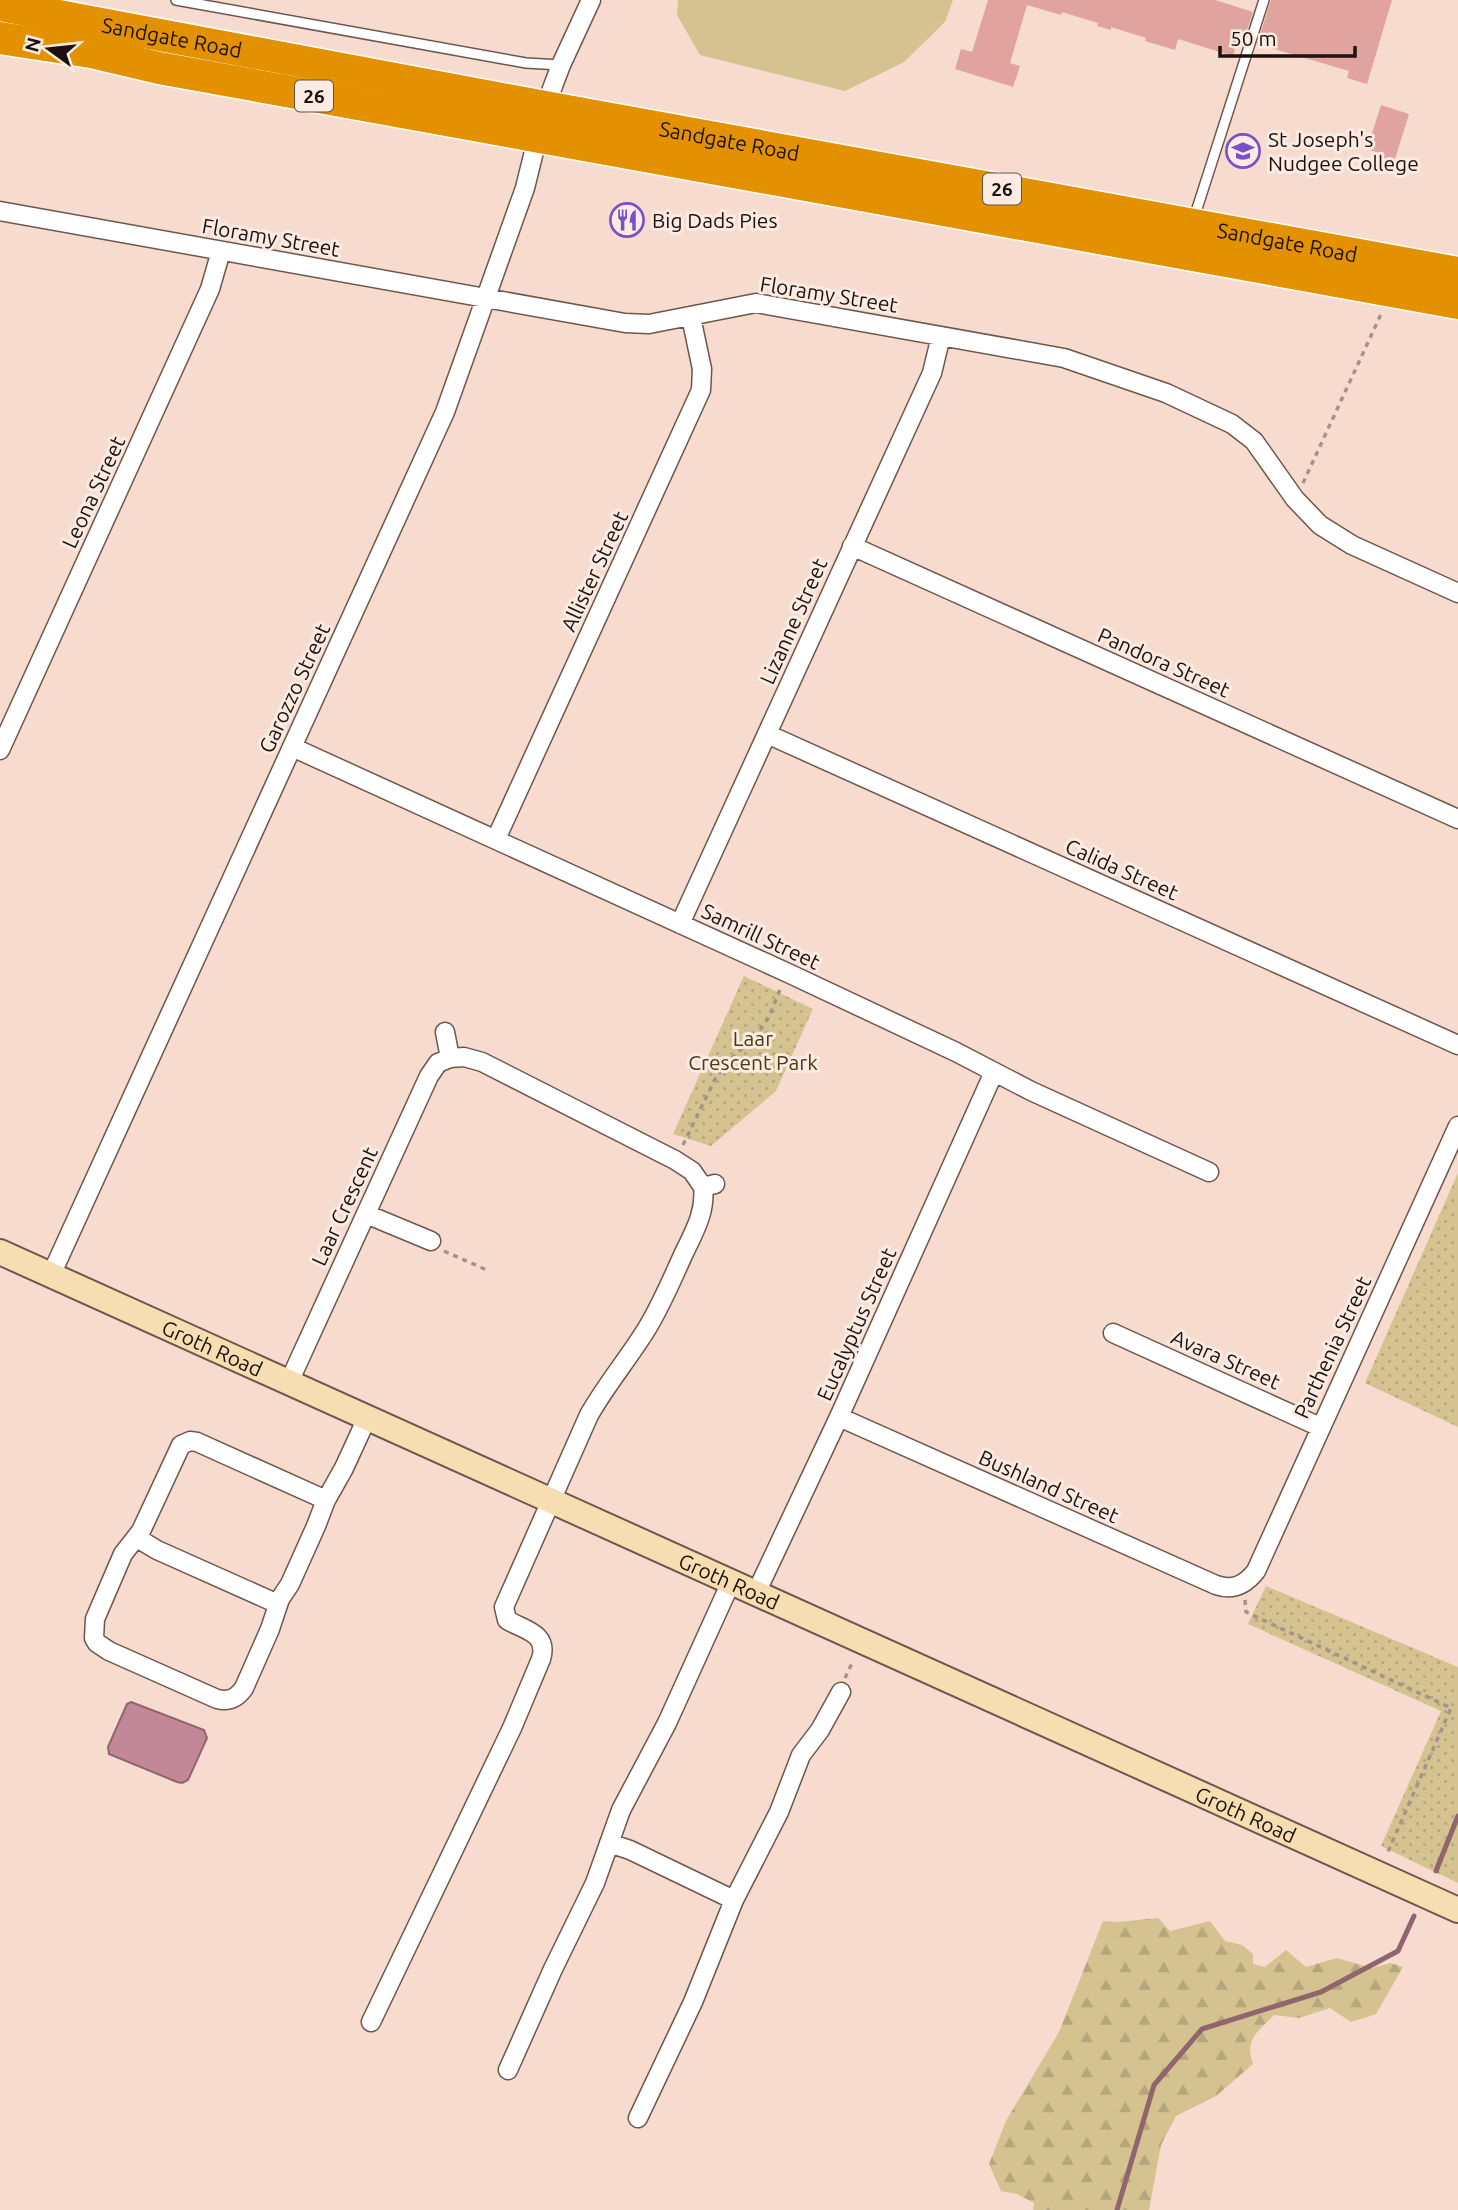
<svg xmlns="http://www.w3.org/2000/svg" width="1458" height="2210" viewBox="0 0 1458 2210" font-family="Ubuntu,sans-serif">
	<defs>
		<pattern id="green-dots" width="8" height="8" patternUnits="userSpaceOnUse" patternTransform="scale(1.75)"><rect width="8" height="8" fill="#d4c390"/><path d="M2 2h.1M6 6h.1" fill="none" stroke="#b5a67b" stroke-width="1.8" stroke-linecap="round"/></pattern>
		<pattern id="forest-firs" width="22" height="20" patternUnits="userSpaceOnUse" patternTransform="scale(1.75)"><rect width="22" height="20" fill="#d4c390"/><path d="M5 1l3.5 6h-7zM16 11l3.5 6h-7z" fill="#b5a67b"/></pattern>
	</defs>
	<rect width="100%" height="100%" fill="#f7dbcf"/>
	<path fill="url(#green-dots)" d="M744,976L813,1009L776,1091L711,1146L673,1134Z
		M1458,1173V1427L1365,1383Z
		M1266,1586L1458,1667V1883L1381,1846L1441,1711L1248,1624Z"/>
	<path fill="url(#forest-firs)" d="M1158,1918L1170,1931L1210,1921L1225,1941L1242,1945L1253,1954V1964L1265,1967L1286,1950L1306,1967L1337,1958L1372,1968L1391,1963L1403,1967L1376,2014L1351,2022L1330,2008L1299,2018L1274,2015C1258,2031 1244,2040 1253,2064L1216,2096L1176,2116L1161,2145L1149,2210H1033L1034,2203L1017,2194L1001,2191L989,2164L1006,2121L1059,2032L1103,1921L1118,1922Z"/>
	<path fill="#d4c390" d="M678,0H953L945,22L904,62L845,91L700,55L677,15Z"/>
	<path fill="#c28897" stroke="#90656e" stroke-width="2" d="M131,1702L204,1730L207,1738L188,1780L182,1783L177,1782L109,1754L108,1747L127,1704Z"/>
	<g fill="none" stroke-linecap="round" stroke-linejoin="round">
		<path stroke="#90656e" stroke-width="5" d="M1436,1871L1458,1816
			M1117,2210L1154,2085L1202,2029L1321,1992L1398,1951L1414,1916"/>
	</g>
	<path fill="#e0a39d" d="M988,0H1215L1253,12L1244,40L1238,38L1233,56L1178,39L1175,50L1145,41L1146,38L1111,27V30L1097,26L1098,23L1062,12L1061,15L1027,5L1010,63L1020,66L1013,87L955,69L961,49L972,52Z
		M1271,0H1392L1367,84L1347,78L1349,71L1257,44Z
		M1381,105L1409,114L1394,162L1378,157L1379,153L1367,149Z"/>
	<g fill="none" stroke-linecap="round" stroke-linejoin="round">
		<g stroke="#6d564b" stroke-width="12">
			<path id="lane" d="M176,0L526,63L561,65
				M1194,218L1264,0"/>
		</g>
		<g stroke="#6d564b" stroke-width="21">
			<path id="street" d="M0,211L625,323L649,324L756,303L1064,358L1166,393L1232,424L1254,441L1295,499L1320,525L1352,545L1458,593
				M852,546L1458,819
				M767,734L1458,1045
				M292,747L788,973L956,1052L1031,1091L1209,1172
				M0,750L210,289L221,251
				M496,839L701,390L702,369L691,317
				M680,924L932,373L941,336
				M445,1032L450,1058L464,1057L482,1062L675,1160L692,1171L703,1187
				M366,1214L431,1241
				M51,1275L445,412L525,188L545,107L561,65L591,0
				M1113,1333L1320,1427
				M289,1382L429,1076L438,1063L450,1058
				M839,1417L1216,1585C1233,1591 1245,1585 1256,1571L1458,1126
				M326,1500L197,1442L190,1441L181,1445L141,1531L123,1554L95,1619L94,1638L97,1643L109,1651L217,1699C229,1702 237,1698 244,1688L270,1629L280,1599L290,1584L316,1526L326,1500L344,1468L367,1418
				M137,1538L157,1550L278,1604
				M756,1593L839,1417L994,1072
				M609,1843L630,1850L734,1900
				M371,2022L512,1728L541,1659C549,1633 524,1630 507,1620L504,1607L589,1415C606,1385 628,1359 646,1330C661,1306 672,1279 684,1253C694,1232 706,1212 703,1187L715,1184
				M508,2070L553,1969L595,1883L621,1810L667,1723L731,1582
				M638,2118L693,2002L734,1900L779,1812L801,1755L820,1730L841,1692"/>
		</g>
		<g stroke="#6d564b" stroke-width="28">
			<g id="secondary">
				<path id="s1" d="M0,1252L1458,1910"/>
			</g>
		</g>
		<g stroke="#fff" stroke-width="35">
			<g id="highway">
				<path id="s2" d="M0,5L545,107L1458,273"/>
				<path d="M0,38L91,52L159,68L1458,303"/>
			</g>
		</g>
		<path stroke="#a79288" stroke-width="3.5" stroke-dasharray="5 5" stroke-linecap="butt" d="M1303,483L1382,312
			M683,1145L715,1079L727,1063L758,1033L769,1017L781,987
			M444,1251L489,1271
			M1245,1600L1246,1612L1451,1708L1387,1854
			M845,1678L853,1661"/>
		<use href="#lane" stroke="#fff" stroke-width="9"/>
		<use href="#street" stroke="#fff" stroke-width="18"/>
		<use href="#secondary" stroke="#f7deb2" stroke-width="24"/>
		<use href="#highway" stroke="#e49100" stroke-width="32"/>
	</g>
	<defs>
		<g id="school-ring" transform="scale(1.75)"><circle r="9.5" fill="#fcebe3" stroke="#7850c9" stroke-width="1.5"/><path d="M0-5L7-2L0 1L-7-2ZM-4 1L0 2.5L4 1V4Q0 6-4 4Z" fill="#7850c9"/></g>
		<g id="restaurant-ring" transform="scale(1.75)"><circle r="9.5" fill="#fcebe3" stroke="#7850c9" stroke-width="1.5"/><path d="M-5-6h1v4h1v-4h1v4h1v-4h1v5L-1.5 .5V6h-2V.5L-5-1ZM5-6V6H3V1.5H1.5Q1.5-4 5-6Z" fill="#7850c9"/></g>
	</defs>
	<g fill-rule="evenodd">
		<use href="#school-ring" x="1243" y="151"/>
		<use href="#restaurant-ring" x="627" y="220"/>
	</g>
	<g text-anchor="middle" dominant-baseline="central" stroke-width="6" stroke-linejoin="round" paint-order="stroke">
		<g fill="#fcebe3" stroke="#5e534d" stroke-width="2">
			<rect x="295" y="80.5" width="38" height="31" rx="5"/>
			<rect x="983" y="173.5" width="38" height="31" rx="5"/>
		</g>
		<g font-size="19" font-weight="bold" fill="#1b120d">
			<text x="314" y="96">26</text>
			<text x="1002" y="189">26</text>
		</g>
		<g font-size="21" fill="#1b120d" stroke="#fcebe3">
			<text stroke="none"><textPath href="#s2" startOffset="175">Sandgate Road</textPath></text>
			<text stroke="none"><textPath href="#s2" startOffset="742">Sandgate Road</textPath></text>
			<text transform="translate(271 237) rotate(10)">Floramy Street</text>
			<text stroke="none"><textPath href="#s2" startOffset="1309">Sandgate Road</textPath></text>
			<text transform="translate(829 294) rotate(9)">Floramy Street</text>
			<text transform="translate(93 492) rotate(-65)">Leona Street</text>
			<text transform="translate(594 571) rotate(-65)">Allister Street</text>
			<text transform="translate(793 621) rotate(-66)">Lizanne Street</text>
			<text transform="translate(1164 662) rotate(24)">Pandora Street</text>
			<text transform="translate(294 688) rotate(-65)">Garozzo Street</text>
			<text transform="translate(1122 869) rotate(24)">Calida Street</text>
			<text transform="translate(761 936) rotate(25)">Samrill Street</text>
			<text transform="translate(344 1206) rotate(-65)">Laar Crescent</text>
			<text transform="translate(856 1324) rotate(-66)">Eucalyptus Street</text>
			<text transform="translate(1332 1347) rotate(-65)">Parthenia Street</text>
			<text stroke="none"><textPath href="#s1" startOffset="233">Groth Road</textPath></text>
			<text transform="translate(1226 1359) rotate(24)">Avara Street</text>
			<text transform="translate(1049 1486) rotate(24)">Bushland Street</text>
			<text stroke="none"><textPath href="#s1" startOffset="800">Groth Road</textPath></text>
			<text stroke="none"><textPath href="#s1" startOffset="1367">Groth Road</textPath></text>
		</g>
		<g font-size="21" fill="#1b120d" stroke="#fcebe3" text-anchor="start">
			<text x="1268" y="139">St Joseph's<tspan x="1268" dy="24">Nudgee College</tspan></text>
			<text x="652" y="220">Big Dads Pies</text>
		</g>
		<g font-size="21" fill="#483b0f" stroke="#fcebe3">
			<text x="753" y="1038">Laar<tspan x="753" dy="24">Crescent Park</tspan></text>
		</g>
	</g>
	<g transform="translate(49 49) rotate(285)" stroke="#fcebe3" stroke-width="5" paint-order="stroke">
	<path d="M0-5L12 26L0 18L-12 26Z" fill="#1b120d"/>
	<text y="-10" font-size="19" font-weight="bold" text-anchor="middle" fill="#1b120d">N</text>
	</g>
	<path d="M1220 46v10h135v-10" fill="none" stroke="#1b120d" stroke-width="3.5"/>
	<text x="1230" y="46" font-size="21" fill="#1b120d" stroke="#fcebe3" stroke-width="5" paint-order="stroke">50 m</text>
</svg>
